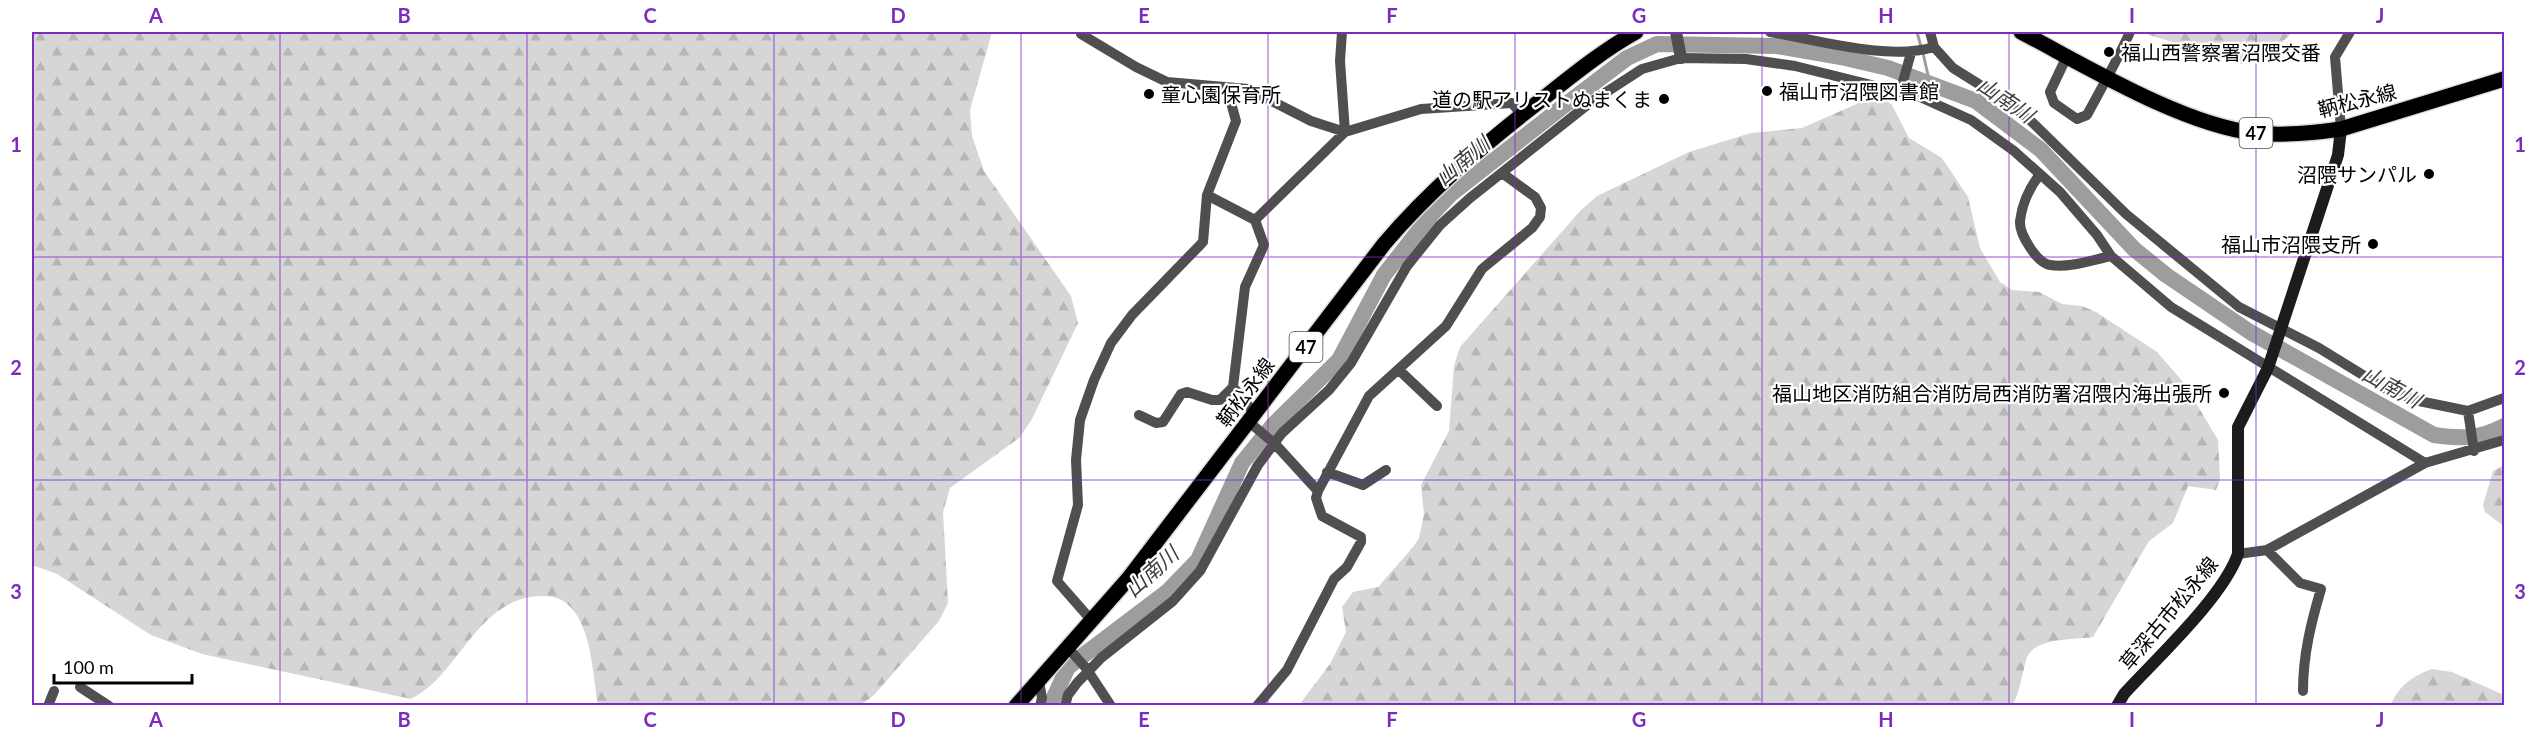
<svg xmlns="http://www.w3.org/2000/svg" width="2536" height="737" viewBox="0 0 2536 737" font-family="Lato,'Noto Sans JP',sans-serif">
	<defs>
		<pattern id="forest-firs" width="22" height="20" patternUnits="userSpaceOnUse" patternTransform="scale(1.5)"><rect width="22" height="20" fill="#d6d6d6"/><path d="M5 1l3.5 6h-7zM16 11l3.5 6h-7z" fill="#b6b6b6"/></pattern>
	</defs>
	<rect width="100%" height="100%" fill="#fff"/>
	<path fill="url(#forest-firs)" d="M32,32H992L970,110L972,136L984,171L1071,296L1078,323L1032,419L1019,438L950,488L943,512L948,603L939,621L874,695L861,705H598C592,672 592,596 544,596C476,596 462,673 411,699L202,654L151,635L57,574L32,565Z
		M2140,32H2293L2270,53L2242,64Z
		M1887,101L1892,105L1909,138L1942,158L1968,197L1980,248L2000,282L2012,290L2039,292L2062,304L2082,306L2096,312L2157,352L2184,383L2218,440L2220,479L2216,490L2188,486L2173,523L2149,541L2093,637C2074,640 2032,637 2026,660C2022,676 2020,690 2013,705H1299L1330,664L1346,632L1342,607L1353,592L1378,587L1413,547L1419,538L1424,514L1421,485L1449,431L1454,366L1460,347L1581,210L1597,196L1689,152L1751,133L1802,128L1859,103Z
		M2504,465V526L2485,512L2483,505L2493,471Z
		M2432,669L2452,672L2504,695V705H2391C2397,687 2414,675 2432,669Z"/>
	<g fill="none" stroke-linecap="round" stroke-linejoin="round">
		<path stroke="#9d9d9d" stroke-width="3" d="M1917,32L1921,47
			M1923,53L1930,84"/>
		<path stroke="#9d9d9d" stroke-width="16" d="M1050,706L1068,667L1167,592L1198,560L1242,463L1273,425L1339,360L1384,275L1431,215L1451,194L1561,108L1627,58L1657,44L1777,46L1841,57L1888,68L1976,101L2041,150L2134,249L2166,275L2250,332L2434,435C2462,439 2479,439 2504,426"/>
		<g stroke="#dbdbdb" stroke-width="18">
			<path id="primary" d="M2021,32C2086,66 2183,125 2255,133C2283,136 2313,133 2341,129L2504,79
				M1016,706L1128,579L1384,244C1429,191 1481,147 1536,104C1568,79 1600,52 1636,32"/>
		</g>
		<path stroke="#4f4f4f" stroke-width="10" d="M1770,32C1818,40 1888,61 1934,47L1953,68L2009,103L2033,123L2126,214L2239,307L2319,348L2384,388L2419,401L2468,411L2504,398
			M1930,32L1934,47
			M1081,34L1136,67L1167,82L1248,89L1311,121L1345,132L1340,61L1342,32
			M2067,56L2050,92L2054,103L2077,119L2087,115C2102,87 2117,61 2130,32
			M1900,92L1911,53
			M2341,129L2335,57L2350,32
			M2040,174C2030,187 2022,204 2020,221C2019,234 2037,263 2050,265C2070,268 2092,260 2111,256
			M1207,195L1255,220L1264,245L1245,287L1233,387L1255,414
			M1255,220L1345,132L1421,109L1512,103L1522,115
			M1399,370L1437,406
			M2468,411L2474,451
			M1139,415L1156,423L1163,422L1181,394L1187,392L1212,400H1220L1233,387
			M1249,422L1275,444L1318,491L1316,498L1322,516L1361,537V542L1347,567L1334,579L1287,670L1257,706
			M1327,472L1363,485L1386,470
			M1318,491L1369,396L1446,326L1482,269L1532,228L1540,217L1541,208L1535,197L1502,173
			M2267,550L2300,583L2321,589C2311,623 2303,655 2303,691
			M2238,554L2267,550L2425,463L2504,440
			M1092,621L1057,581L1078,505L1076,460L1080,420L1094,380L1111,343L1132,315L1203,242L1207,195L1236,121L1227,88
			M1068,648L1086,668L1111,706
			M1039,681L1042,698L1040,706
			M80,687L109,706
			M48,706L54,691
			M1065,706L1068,695L1077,683L1101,658L1173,601L1200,571L1258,465L1282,433L1329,390L1351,363L1407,266L1440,225L1470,198L1591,102L1642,69L1681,58L1746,59L1795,66L1920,97L1971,120L2014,151L2060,192L2097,235L2111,256L2171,307L2425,463"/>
		<path stroke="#4f4f4f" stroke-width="12" d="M1676,32L1681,58"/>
		<path stroke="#1c1c1c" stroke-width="12" d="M2117,706L2124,694C2157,658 2223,597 2238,554V427L2268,368L2338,155L2341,129"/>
		<use href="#primary" stroke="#000" stroke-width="15"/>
	</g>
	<path fill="none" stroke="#7b2cbf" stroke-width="1.5" stroke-opacity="0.55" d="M280,32V706M527,32V706M774,32V706M1021,32V706M1268,32V706M1515,32V706M1762,32V706M2009,32V706M2256,32V706M32,257H2504M32,480H2504"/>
	<g fill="#000" stroke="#fff" stroke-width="2">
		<circle cx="2109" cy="52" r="6"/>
		<circle cx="1767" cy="91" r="6"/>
		<circle cx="1149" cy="94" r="6"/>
		<circle cx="1664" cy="99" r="6"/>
		<circle cx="2429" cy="174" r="6"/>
		<circle cx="2373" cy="244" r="6"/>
		<circle cx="2224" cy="393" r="6"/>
	</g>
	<g text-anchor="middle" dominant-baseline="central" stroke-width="4.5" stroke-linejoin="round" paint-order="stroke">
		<g fill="#fff" stroke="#4c4c4c" stroke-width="1.5">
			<rect x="2239.5" y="118" width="33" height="30" rx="4.5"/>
			<rect x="1289.5" y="332" width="33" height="30" rx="4.5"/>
		</g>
		<g font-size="18" font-weight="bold" fill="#000">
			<text x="2256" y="133">47</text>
			<text x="1306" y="347">47</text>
		</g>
		<g font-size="20" fill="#000" stroke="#fff" text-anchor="end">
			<text x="2121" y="52" text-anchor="start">福山西警察署沼隈交番</text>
			<text x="1779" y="91" text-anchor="start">福山市沼隈図書館</text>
			<text x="1161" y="94" text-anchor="start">童心園保育所</text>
			<text x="1652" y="99">道の駅アリストぬまくま</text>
			<text x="2417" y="174">沼隈サンパル</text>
			<text x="2361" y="244">福山市沼隈支所</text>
			<text x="2212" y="393">福山地区消防組合消防局西消防署沼隈内海出張所</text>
		</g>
		<g font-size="20" fill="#000" stroke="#fff">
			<text transform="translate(2357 100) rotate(-14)">鞆松永線</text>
			<text transform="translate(1245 392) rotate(-53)">鞆松永線</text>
			<text transform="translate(2168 613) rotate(-50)">草深古市松永線</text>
		</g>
		<g font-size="21" font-style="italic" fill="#3e3e3e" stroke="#fff">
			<text transform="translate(2006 99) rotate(34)">山南川</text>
			<text transform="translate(1462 160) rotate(-40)">山南川</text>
			<text transform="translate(2392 386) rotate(29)">山南川</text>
			<text transform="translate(1151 571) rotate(-42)">山南川</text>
		</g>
	</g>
	<rect width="2536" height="737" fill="none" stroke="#ffffff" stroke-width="66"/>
	<path d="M54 674v9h138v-9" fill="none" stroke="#000000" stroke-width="3"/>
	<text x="63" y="674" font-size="18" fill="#000000" stroke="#ffffff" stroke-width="4.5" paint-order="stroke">100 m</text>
	<rect x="33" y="33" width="2470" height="671" fill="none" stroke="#7b2cbf" stroke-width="2"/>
	<g font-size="20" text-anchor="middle" font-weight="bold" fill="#7b2cbf">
		<text x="156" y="23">A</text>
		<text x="404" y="23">B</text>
		<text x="650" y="23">C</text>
		<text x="898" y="23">D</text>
		<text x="1144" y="23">E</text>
		<text x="1392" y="23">F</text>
		<text x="1639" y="23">G</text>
		<text x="1886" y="23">H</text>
		<text x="2132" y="23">I</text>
		<text x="2380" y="23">J</text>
		<text x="16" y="152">1</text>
		<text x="2520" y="152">1</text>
		<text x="16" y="375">2</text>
		<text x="2520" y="375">2</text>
		<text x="16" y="599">3</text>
		<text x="2520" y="599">3</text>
		<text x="156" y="727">A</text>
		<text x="404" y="727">B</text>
		<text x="650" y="727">C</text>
		<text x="898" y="727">D</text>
		<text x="1144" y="727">E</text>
		<text x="1392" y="727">F</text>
		<text x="1639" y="727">G</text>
		<text x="1886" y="727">H</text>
		<text x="2132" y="727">I</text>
		<text x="2380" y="727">J</text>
	</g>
</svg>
